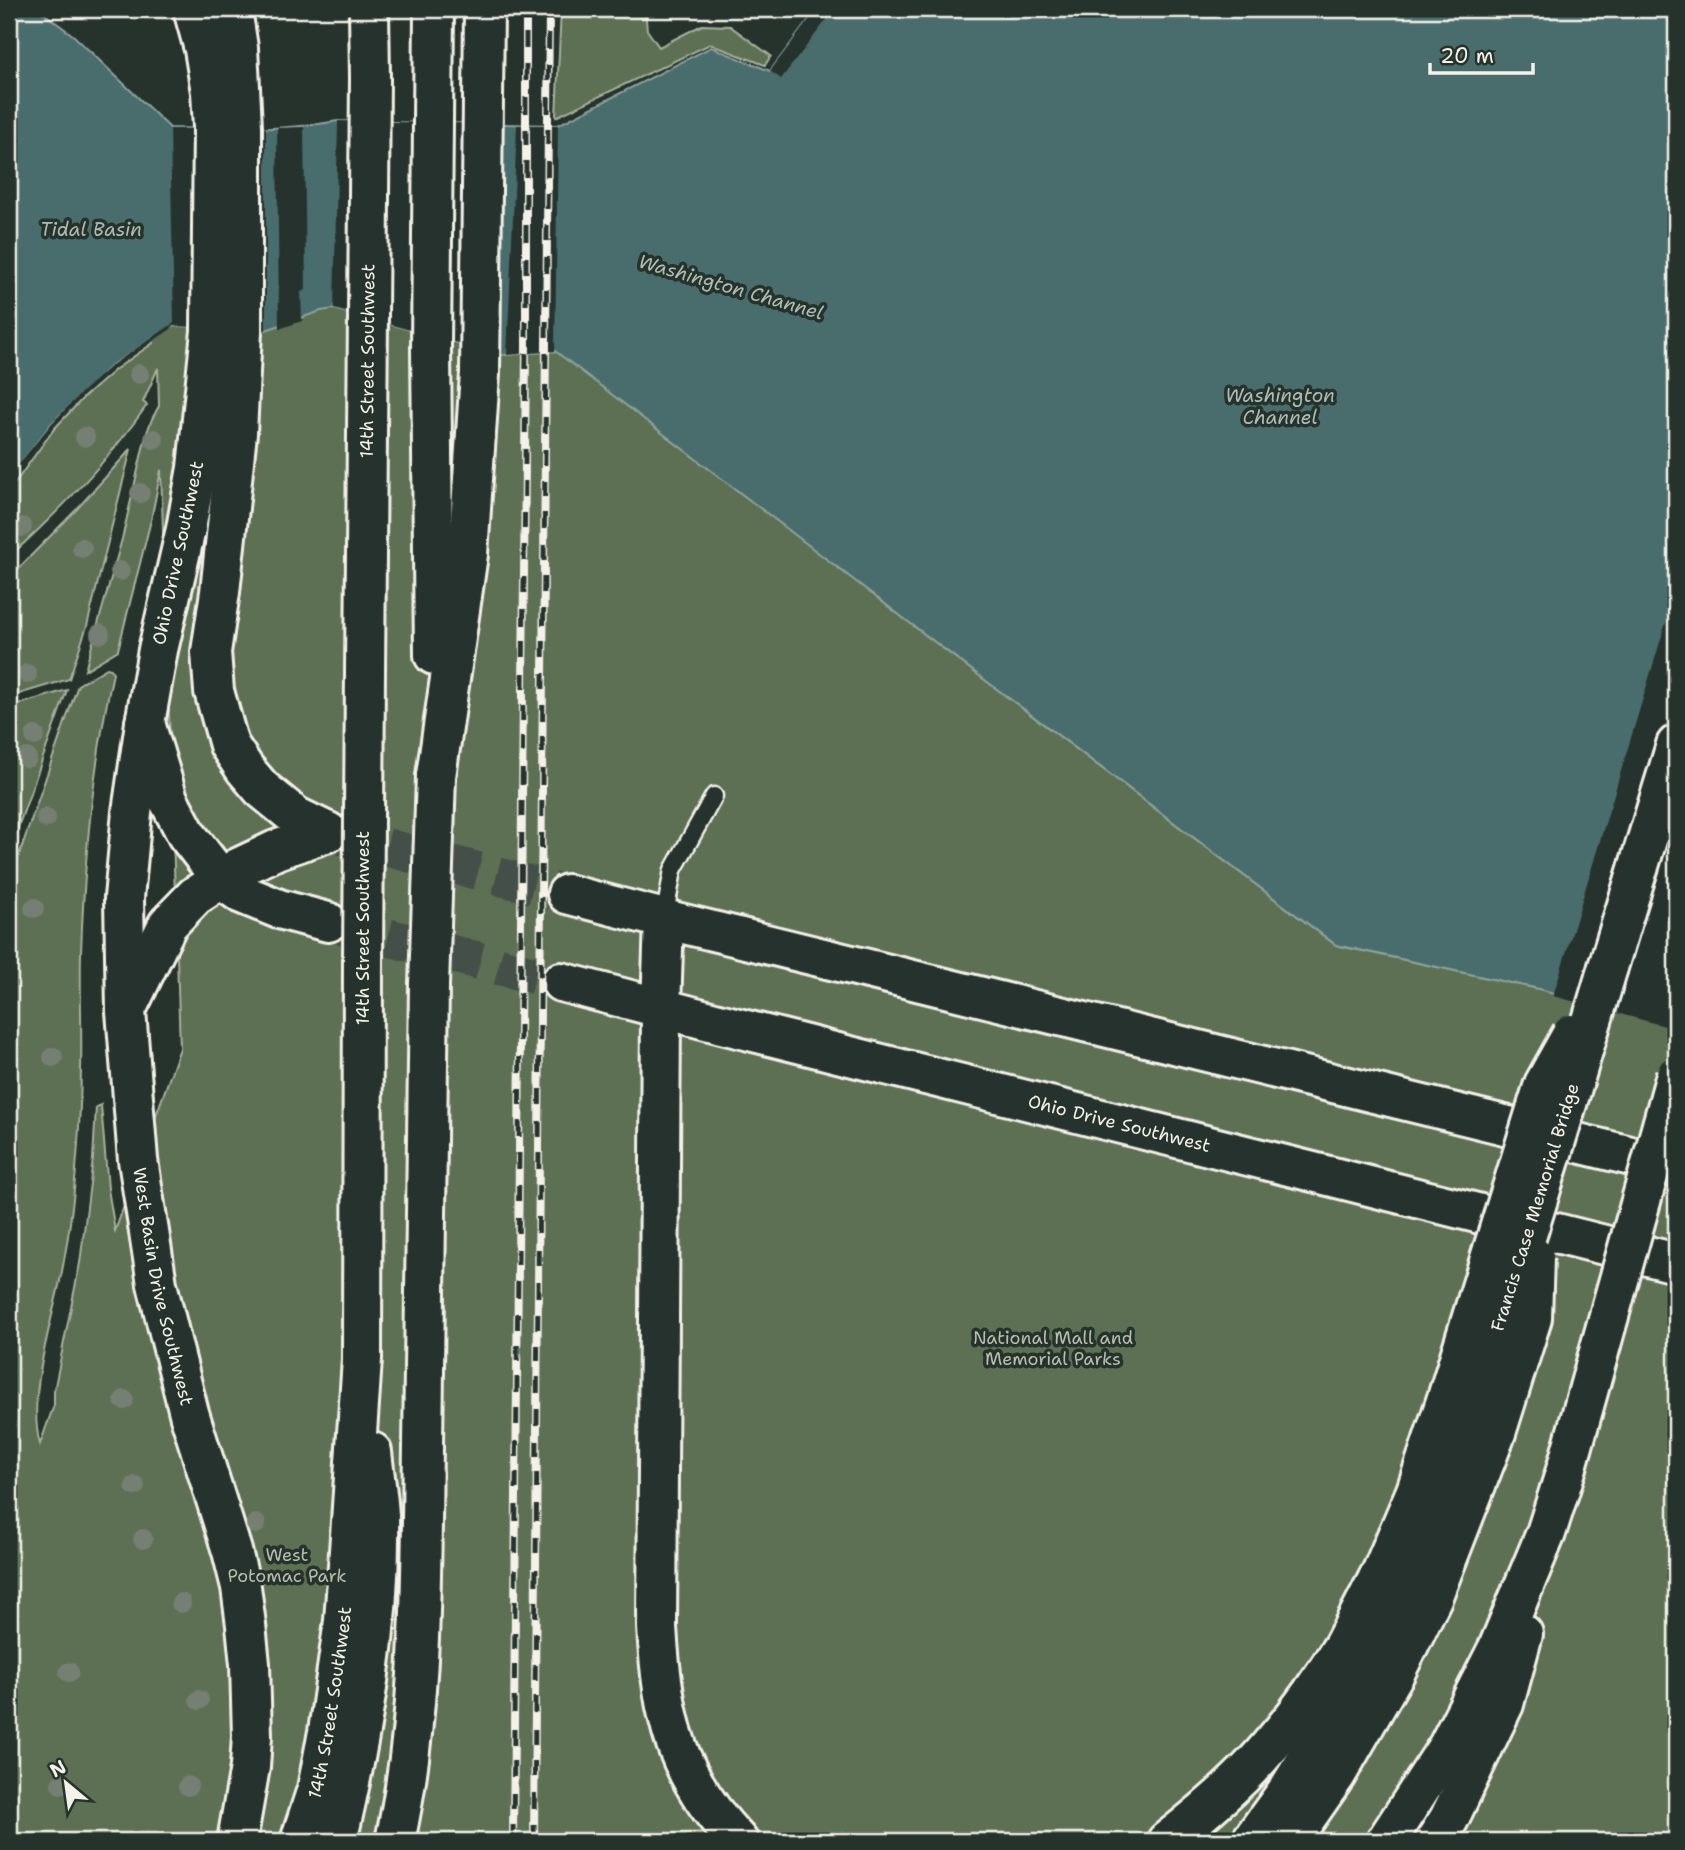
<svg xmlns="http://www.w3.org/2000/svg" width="1685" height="1850" viewBox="0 0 1685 1850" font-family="'Shantell Sans',sans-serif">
	<rect width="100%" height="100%" fill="#26332d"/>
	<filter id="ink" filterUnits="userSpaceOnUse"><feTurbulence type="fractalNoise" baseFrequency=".0143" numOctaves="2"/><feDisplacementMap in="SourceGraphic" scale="14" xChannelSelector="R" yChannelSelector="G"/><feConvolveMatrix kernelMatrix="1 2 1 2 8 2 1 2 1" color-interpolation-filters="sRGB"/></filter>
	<g filter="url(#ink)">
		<path fill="#5d7052" stroke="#a8b09d" stroke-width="2" d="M561,9H645L647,30L659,47L702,25L730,26L771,56L765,65L710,44L556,117Z
			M171,135L507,355L555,351L563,355L936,643L1336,945L1539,989L1676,1026V1841H9V915L18,858L78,685L107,668L111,669L113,673C93,765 84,860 81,953C80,992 82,1031 81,1070C80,1135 75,1202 63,1266C54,1317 26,1395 40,1444L54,1405V1391L80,1263L93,1159L96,1107L101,1105L108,1189L115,1231L180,1048L161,470L151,520L118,650L85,670L122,539L146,435L152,419L159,406L158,368L143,402L147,405C108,461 60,511 9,557V491L54,429L84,397L116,369L153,343L151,337Z
			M131,449L87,626L69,679L9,697V578L75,511Z
			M67,690L16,833L9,857V707Z"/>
		<path fill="#486d6c" stroke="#8da29e" stroke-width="2" d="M9,9H38L74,36L170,128C227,129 282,131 338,121L558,125L711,47L770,71L817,9H1676V1026L1539,989L1336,945L936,643L555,351L501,355L334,309L321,311L266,330L173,326L112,365L52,423L9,478Z"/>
		<path fill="#26332d" d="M817,9H835L781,79L770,71Z
			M338,121L501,124V355L334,309Z
			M517,125H558L555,351L507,355Z
			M304,127L306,290L301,292L302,321L279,329L277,128Z
			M266,128V330L173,326L171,329L114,368L86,393L54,425L9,481L10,475L52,423L84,390L112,365L174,323L170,129Z
			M1676,589V1029L1553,996Z"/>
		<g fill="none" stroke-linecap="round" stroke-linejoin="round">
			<path stroke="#455049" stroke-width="38" stroke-dasharray="38 19" stroke-linecap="butt" d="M333,923L561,982"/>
			<path stroke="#455049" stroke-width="38" stroke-dasharray="38 19" stroke-linecap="butt" d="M331,833L567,894"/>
			<g stroke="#f4f1e8" stroke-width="21">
				<path id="lane" d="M664,919L673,870L714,796"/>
			</g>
			<g stroke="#f4f1e8" stroke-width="44">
				<g id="secondary">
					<path d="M145,723L168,799L187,835L221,879L242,894L279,909L328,922"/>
					<path d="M664,919L1676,1167"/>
					<path id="s1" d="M561,982L722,1024L1676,1263"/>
				</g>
			</g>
			<g stroke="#f4f1e8" stroke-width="44">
				<g id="primary">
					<path id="s2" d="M193,9L204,49L211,92L213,127L211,331L197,468L186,529L158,650L145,723L132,812L124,898L126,1011L138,1160L157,1284L189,1413L232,1551L241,1587L246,1625L250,1664L252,1736L250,1767L237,1841"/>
					<path d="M232,9L238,48L242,127V331L237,433L220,592L211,652L214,691L229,745L245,769L262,789L295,816L328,832"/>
					<path d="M567,894L664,919L661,1009"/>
					<path d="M130,1002L168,924L195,896L238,868L276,850L328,832"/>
				</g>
			</g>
			<g stroke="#f4f1e8" stroke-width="44">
				<g id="highway">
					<path d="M434,9L431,349L434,655"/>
					<path id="s3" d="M365,673L370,78L369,9"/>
					<path d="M436,776L468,554L480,373L484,9"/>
					<path d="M1608,967L1676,745"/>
					<path d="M661,1009L657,1627C662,1716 675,1775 738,1841"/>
					<path id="s4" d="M300,1841L317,1789L328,1732L344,1621L348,1566L362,1359L363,963"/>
					<path d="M337,1841C362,1735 381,1626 379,1516C378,1495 374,1473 372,1452"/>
					<path d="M395,1841C423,1712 421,1578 423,1446C425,1292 427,1139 429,985"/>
					<path d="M1167,1841C1203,1813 1241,1781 1270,1746C1297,1715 1321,1681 1343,1646"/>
					<path d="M1251,1841L1288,1790L1369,1660"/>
					<path d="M1290,1841L1336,1775L1395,1673"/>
					<path d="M1386,1841L1448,1746L1498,1648L1546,1533L1567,1467"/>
					<path d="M1435,1841L1449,1819L1504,1704L1523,1634"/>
				</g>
			</g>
			<use href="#lane" stroke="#26332d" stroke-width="16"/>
			<use href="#secondary" stroke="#26332d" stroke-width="38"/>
			<use href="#primary" stroke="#26332d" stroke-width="38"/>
			<use href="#highway" stroke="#26332d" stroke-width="38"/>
			<g stroke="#f4f1e8" stroke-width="8">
				<path id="rail" d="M513,1841L526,345V9
					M534,1841L540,1011L549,9"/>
			</g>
			<use href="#rail" stroke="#26332d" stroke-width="5" stroke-dasharray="16" stroke-linecap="butt"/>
			<g stroke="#f4f1e8" stroke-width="44" stroke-linecap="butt">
				<g id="highway-bridge">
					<path d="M363,963L365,673"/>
					<path d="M429,985L436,776"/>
					<path d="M1567,1467L1676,1075"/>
					<path d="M1343,1646L1382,1571L1416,1491L1447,1398L1544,1084L1572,1034"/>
					<path id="s5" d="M1369,1660C1429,1544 1469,1422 1507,1298C1542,1188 1575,1078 1608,967"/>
					<path d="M1395,1673L1432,1598L1495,1436L1532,1318L1534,1257"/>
				</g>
			</g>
			<use href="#highway-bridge" stroke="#26332d" stroke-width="38"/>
		</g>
		<g fill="#767f73">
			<circle cx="139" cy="374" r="10"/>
			<circle cx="85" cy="437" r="10"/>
			<circle cx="154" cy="439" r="10"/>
			<circle cx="140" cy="493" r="10"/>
			<circle cx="22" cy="527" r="10"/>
			<circle cx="82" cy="548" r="10"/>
			<circle cx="120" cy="571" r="10"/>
			<circle cx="100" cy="634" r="10"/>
			<circle cx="27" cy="674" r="10"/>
			<circle cx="35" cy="736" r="10"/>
			<circle cx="27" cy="758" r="10"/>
			<circle cx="46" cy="818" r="10"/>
			<circle cx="34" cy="908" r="10"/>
			<circle cx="53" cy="1057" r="10"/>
			<circle cx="124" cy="1400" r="10"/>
			<circle cx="135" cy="1486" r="10"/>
			<circle cx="256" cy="1524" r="10"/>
			<circle cx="143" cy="1539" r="10"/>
			<circle cx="181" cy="1603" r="10"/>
			<circle cx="69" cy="1672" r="10"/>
			<circle cx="199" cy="1700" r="10"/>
			<circle cx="61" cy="1784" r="10"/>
			<circle cx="188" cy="1786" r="10"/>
		</g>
	</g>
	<g text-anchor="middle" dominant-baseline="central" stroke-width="7" stroke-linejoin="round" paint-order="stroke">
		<g font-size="18" fill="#f4f1e8" stroke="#26332d">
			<text stroke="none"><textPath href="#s3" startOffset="312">14th Street Southwest</textPath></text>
			<text transform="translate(178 553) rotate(-78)">Ohio Drive Southwest</text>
			<text transform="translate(363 928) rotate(-90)">14th Street Southwest</text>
			<text stroke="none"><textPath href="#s1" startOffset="576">Ohio Drive Southwest</textPath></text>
			<text stroke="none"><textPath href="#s5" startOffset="483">Francis Case Memorial Bridge</textPath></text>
			<text stroke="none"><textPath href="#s2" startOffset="1290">West Basin Drive Southwest</textPath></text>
			<text stroke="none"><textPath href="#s4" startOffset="142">14th Street Southwest</textPath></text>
		</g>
		<g font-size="18" fill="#b8bdac" stroke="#26332d">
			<text x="1053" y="1338">National Mall and<tspan x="1053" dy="21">Memorial Parks</tspan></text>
			<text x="287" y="1555">West<tspan x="287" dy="21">Potomac Park</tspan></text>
		</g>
		<g font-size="19" font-style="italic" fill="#afbcb6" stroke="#26332d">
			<text x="91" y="229">Tidal Basin</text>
			<text transform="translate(731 287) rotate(16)">Washington Channel</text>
			<text x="1280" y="395">Washington<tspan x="1280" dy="22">Channel</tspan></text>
		</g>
	</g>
	<rect width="1685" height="1850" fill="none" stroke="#26332d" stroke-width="35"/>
	<rect x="18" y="18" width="1650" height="1815" fill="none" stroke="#f4f1e8" stroke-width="2.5" filter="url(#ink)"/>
	<g transform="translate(66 1783) rotate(331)" stroke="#26332d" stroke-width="5" paint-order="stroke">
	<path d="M0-5L12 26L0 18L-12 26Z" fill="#f4f1e8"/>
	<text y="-10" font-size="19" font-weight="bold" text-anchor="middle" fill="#f4f1e8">N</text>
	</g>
	<path d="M1430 63v10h103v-10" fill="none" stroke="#f4f1e8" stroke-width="3.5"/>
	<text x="1440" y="63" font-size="21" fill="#f4f1e8" stroke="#26332d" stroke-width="5" paint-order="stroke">20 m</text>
</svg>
